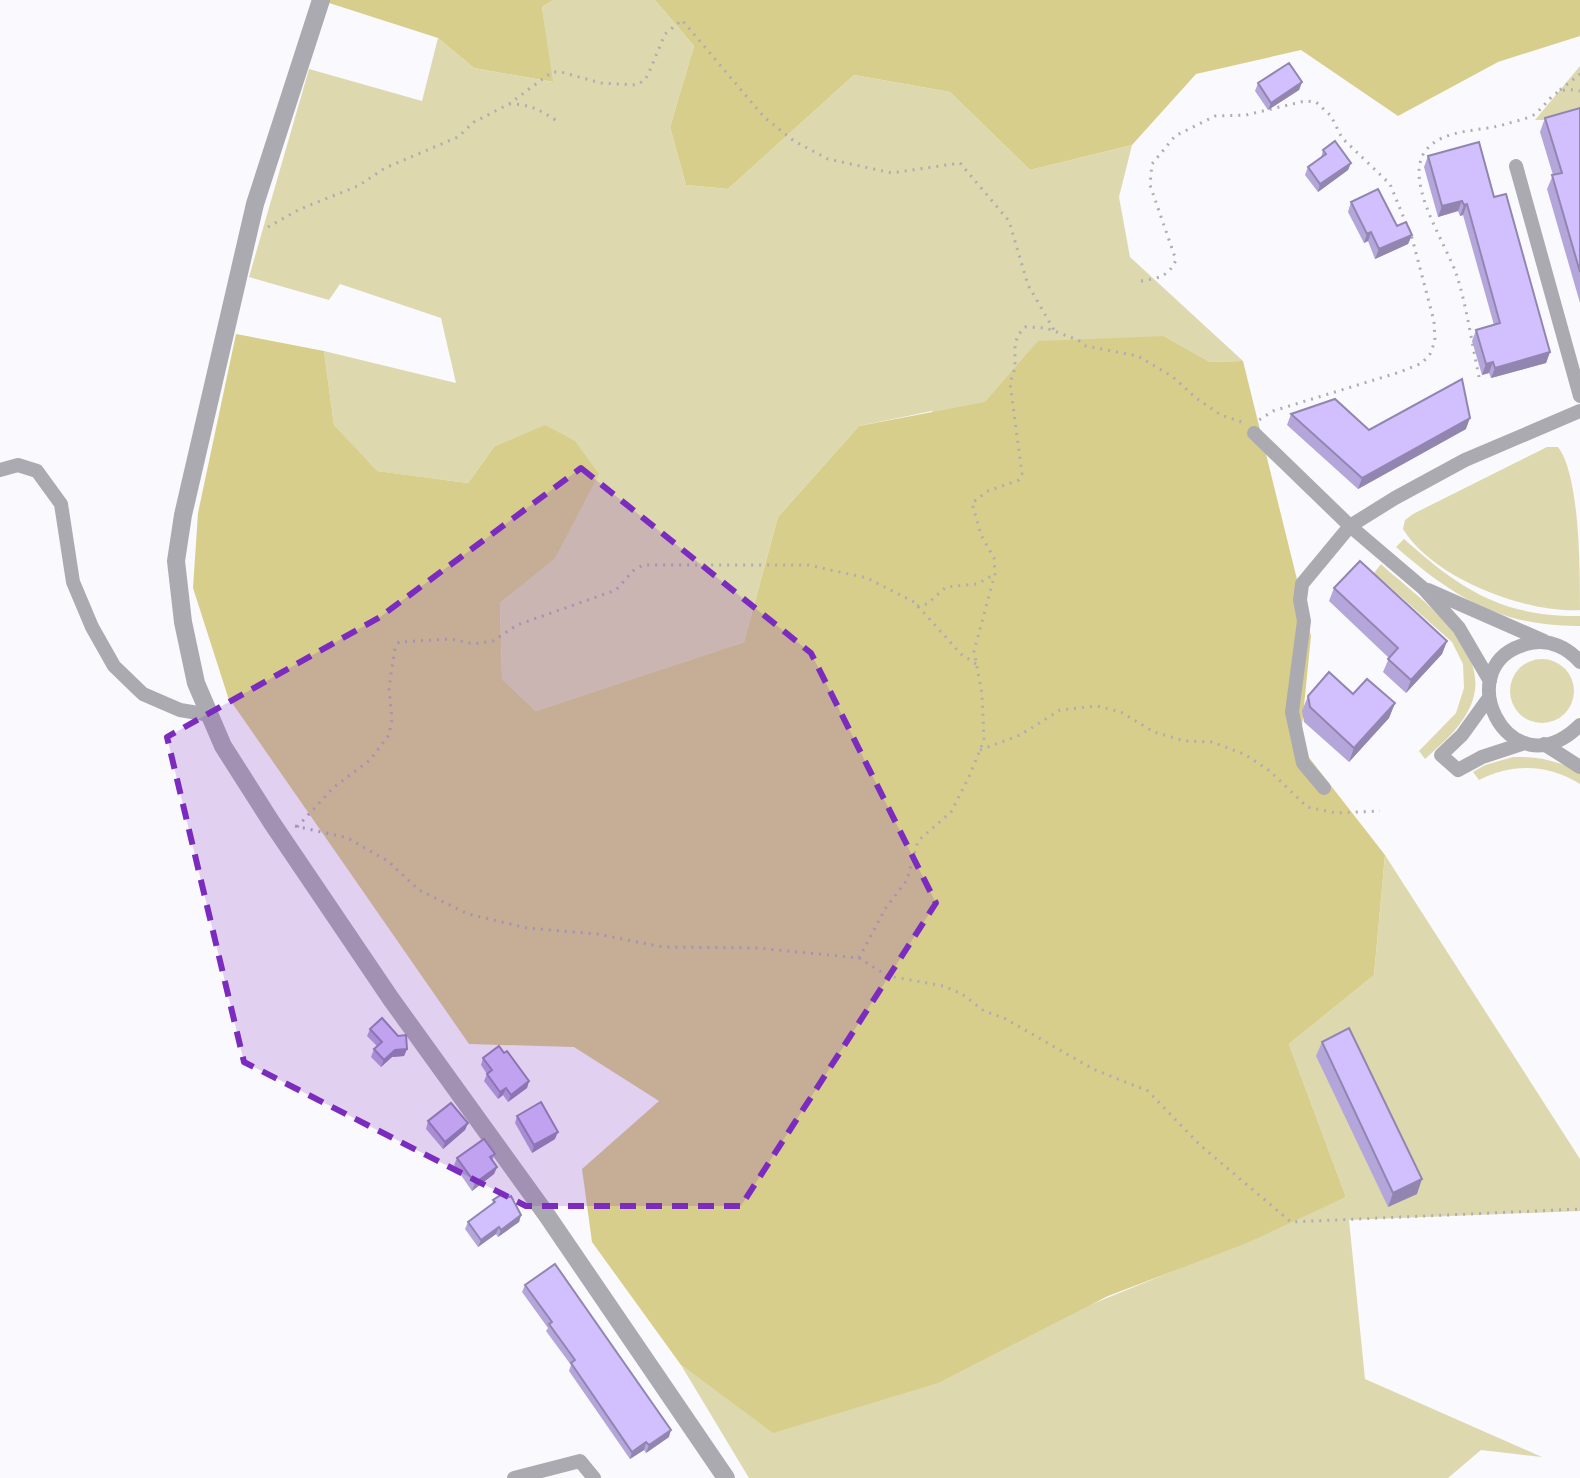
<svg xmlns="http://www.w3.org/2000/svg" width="1580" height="1478" viewBox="0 0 1580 1478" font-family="Literata,serif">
	<rect width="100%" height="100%" fill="#faf9fd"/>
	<path fill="#ded8af" d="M553,0H655L694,46L670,127L686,185L728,189L854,75L950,92L1030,170L1132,145L1119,197L1130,257L1243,361L1210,362L1164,336L988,491L932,411L859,426L778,517L744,642L536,711L502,679L500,603L554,558L494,447L468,483L376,471L334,425L324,351L456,383L441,318L340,284L329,300L249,277L309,69L422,101L438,38L474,68L552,82L542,7Z
		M1580,66V120H1535Z
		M1547,447H1558C1580,475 1580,570 1580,610C1524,613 1433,578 1403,529L1405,520L1413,514Z
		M1404,539C1460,589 1502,617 1580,616V626C1502,627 1453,597 1396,547Z
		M1381,564C1422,602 1506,655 1464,718C1454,734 1439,746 1425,759L1419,751L1456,713L1464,688L1463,664L1452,642L1374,573Z
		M1510 691a32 32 0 1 1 64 0a32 32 0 1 1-64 0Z
		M1513,757C1538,756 1558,761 1580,772V784C1548,764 1513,763 1479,780L1473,772L1485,765Z
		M1385,855L1580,1159V1211L1349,1220L1365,1379L1542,1457L1481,1450L1448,1478H749L681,1365L773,1432C964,1354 1158,1281 1346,1197L1289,1044L1374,975Z"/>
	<path fill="#d8ce8c" d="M326,0H553L542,7L553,82L474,68L438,38L326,2Z
		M655,0H1580V36L1498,62L1398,116L1301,50L1196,74L1132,145L1030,170L950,92L854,75L728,189L686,185L670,127L694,46Z
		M236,334L324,351L334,425L377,471L468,483L494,447L545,425L575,441L599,474L555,558L500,603L502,679L536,711L744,642L778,517L859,426L985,402L1038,341L1164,336L1210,362L1243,361L1311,636L1300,746L1385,855L1374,975L1289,1044L1346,1197L1247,1243L1108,1296L938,1383L773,1433L681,1365L592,1242L582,1169L659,1101L574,1047L469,1044L228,697L193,588L198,513Z"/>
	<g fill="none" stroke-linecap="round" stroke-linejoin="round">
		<path stroke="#aeadb2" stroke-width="3" stroke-dasharray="2 6" stroke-linecap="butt" d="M1560,90L1580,74
			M509,104C530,104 540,110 557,121
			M268,227L300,209L358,186L385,168L458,137L474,122L509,104L552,72H561L601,83L636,85L645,80L650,70L665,34L682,20L764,117L794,141L828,159L892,173L960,163L1009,221L1028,285L1054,330
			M1141,281C1159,278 1168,277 1176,260L1150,185L1152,164L1175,136L1215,116L1246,115L1305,101L1316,102L1331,116L1342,138L1390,184L1412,238L1434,321L1435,341L1430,354L1422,363L1400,372L1273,411L1259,420
			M1479,377C1472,344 1467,308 1457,276C1447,245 1402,180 1426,150C1444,128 1481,132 1506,124C1515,121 1528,119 1535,114C1552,100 1553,85 1580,91
			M917,606L927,604L946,587L977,584L995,574
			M980,750L1020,735L1060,710L1097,706L1121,712L1154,732L1185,741L1212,742L1244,754L1270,771L1307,807L1336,813L1380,811
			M295,826L348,838L389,862L419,890L468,914L527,928L597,934L663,947L757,948L859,958L885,909L907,880L918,841L951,812L969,777L984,740L982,694L974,651L995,574L994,558L981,535L972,503L988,491L1019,480L1022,474L1010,383L1015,368V345L1018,335L1025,327L1046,328L1078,340L1086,346L1138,356L1173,377L1196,398L1221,415L1245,423
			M297,827L334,787L370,760L389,735L392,720L389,688L395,648L399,642L451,639L474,644L493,641L517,625L616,590L633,571L643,565H808L867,578L914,602L961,654L976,664
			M859,958L888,976L944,986L962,994L984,1011L1004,1018L1093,1069L1148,1091L1200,1145L1291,1222L1580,1209"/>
		<path stroke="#acaab1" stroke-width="14" d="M1516,166L1580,396
			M1254,433L1350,526L1424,589L1459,628L1490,681
			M0,470L18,465L37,471L61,504L73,582L92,627L114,666L143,694L180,710L210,715
			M1428,590L1544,641
			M1580,662C1568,648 1550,639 1531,643C1444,660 1508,796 1580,725
			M1488,699L1462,735L1441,755L1458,770L1482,757L1525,743
			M1544,744L1580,767
			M1324,788L1303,763L1292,712L1304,621L1300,600L1302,584L1350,526L1395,498L1465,460L1580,411
			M514,1478L580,1461L594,1478"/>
		<path stroke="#acaab1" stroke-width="18" d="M321,0L255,204L183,515L176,561L183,622L196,683L223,746L272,823L391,999L546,1214L726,1478"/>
	</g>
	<path fill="#b4a5da" d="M1302,82L1299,90L1268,110L1255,91L1258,83Z
		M1580,108V303L1547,189L1553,175L1540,132L1545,118Z
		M1323,150L1351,163L1348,170L1318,192L1305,175L1308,167L1321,158Z
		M1428,156L1494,197L1550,352L1546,363L1491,378L1489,373L1482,375L1472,341L1476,330L1494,325L1463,215L1460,216L1458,211L1438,217L1424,167Z
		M1351,202L1412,235L1408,244L1375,259L1368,241L1364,243L1348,212Z
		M1291,414L1369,430L1466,429L1358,489L1287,425Z
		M1334,588L1447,641L1442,654L1406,693L1383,672L1389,658L1329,601Z
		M1308,696L1395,703L1389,718L1349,762L1304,722L1302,711Z
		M370,1029L407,1049L404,1056L392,1057L381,1067L371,1057L374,1049L377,1046L367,1036Z
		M1322,1042L1417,1194L1388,1207L1316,1056Z
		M483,1058L529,1081L527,1088L508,1102L503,1095L498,1099L484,1081L487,1074L481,1065Z
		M517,1116L555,1139L532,1153L515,1123Z
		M428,1121L468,1123L465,1130L443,1149L426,1129Z
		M495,1154L492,1161L497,1167L494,1174L472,1191L454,1165L457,1158Z
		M493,1200L521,1215L519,1222L498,1237L496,1234L478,1247L465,1229L468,1222L492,1205Z
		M525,1285L669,1437L646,1453L644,1450L630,1459L569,1371L571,1365L546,1331L548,1328L522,1292Z"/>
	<path fill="#9286b1" d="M1302,82L1299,90L1268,110L1271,103Z
		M1351,163L1348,170L1318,192L1320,184Z
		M1462,201L1458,211L1438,217L1442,206Z
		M1467,204L1463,215L1460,216L1464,205Z
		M1371,232L1368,241L1364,243L1367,234Z
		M1412,235L1408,244L1375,259L1379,249Z
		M1550,352L1546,363L1491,378L1495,368Z
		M1493,362L1489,373L1482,375L1486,364Z
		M1470,418L1466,429L1358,489L1362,478Z
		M1447,641L1442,654L1406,693L1411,680Z
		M1395,703L1389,718L1349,762L1354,748Z
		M407,1049L404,1056L392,1057L381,1067L384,1060L395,1050Z
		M529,1081L527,1088L508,1102L511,1095Z
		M506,1088L503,1095L498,1099L500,1092Z
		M468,1123L465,1130L443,1149L445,1142Z
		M558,1132L555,1139L532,1153L534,1145Z
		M497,1167L494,1174L472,1191L475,1183Z
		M1422,1179L1417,1194L1388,1207L1393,1193Z
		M521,1215L519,1222L498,1237L501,1230Z
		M499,1227L496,1234L478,1247L481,1240Z
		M671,1430L669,1437L646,1453L649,1445Z
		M646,1442L644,1450L630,1459L632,1452Z"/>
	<path fill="#d1c0fd" stroke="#9286b1" stroke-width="2" d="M1289,63L1302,82L1271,103L1258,83Z
		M1580,108V272L1552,175L1562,173L1545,118Z
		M1335,141L1351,163L1320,184L1308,167L1326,154L1323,150Z
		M1479,142L1494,197L1506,194L1550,352L1495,368L1493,362L1486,364L1476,330L1500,323L1467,204L1464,205L1462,201L1442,206L1428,156Z
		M1378,189L1397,226L1406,222L1412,235L1379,249L1371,232L1367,234L1351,202Z
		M1462,379L1470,418L1362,478L1291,414L1335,399L1369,430Z
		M1360,561L1447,641L1411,680L1388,659L1398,648L1334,588Z
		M1329,672L1353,694L1367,679L1395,703L1354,748L1310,707L1308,696Z
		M382,1018L398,1036L406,1035L407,1049L395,1050L384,1060L374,1049L382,1042L370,1029Z
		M1349,1028L1422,1179L1393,1193L1322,1042Z
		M499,1046L504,1053L507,1051L529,1081L511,1095L506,1088L500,1092L487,1074L492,1070L483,1058Z
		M541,1102L558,1132L534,1145L517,1116Z
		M451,1103L468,1123L445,1142L428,1121Z
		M484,1139L495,1154L490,1157L497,1167L475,1183L457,1158Z
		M504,1193L507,1198L511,1196L521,1215L501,1230L499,1227L481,1240L468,1222L495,1202L493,1200Z
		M555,1264L671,1430L649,1445L646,1442L632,1452L571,1363L575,1360L549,1324L552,1322L525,1285Z"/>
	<path fill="#7b2cbf" fill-opacity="0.2" stroke="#7b2cbf" stroke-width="6" stroke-dasharray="16 10" stroke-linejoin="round" d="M581,468L811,653L936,903L741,1206H526L244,1062L167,737L380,617Z"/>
</svg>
